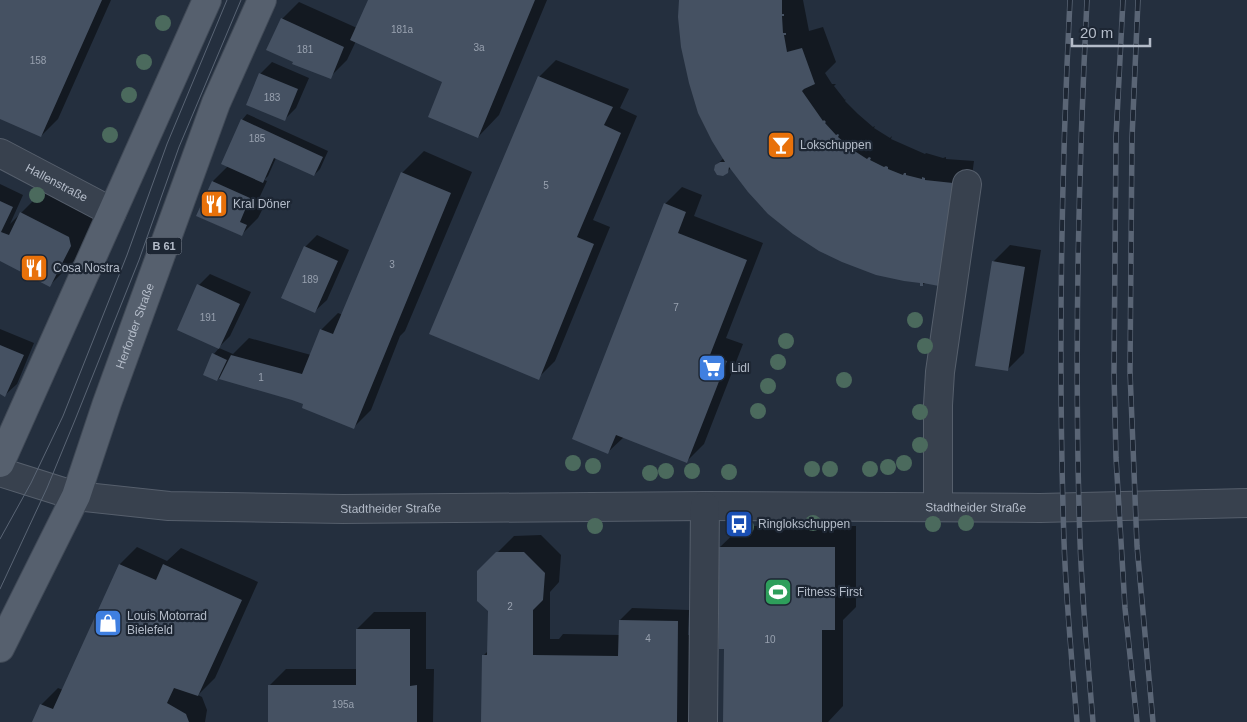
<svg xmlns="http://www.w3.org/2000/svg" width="1247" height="722" viewBox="0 0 1247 722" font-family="Helvetica,sans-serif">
	<rect width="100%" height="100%" fill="#242f3e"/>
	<path fill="#0007" d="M0,0H111L58,119L41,136L0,118Z
		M369,0H547L499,115L478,137L444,81L356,41L347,60L330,77L282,19L299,2L357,28Z
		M679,0H803L809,31L823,27L836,62L825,73L832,84H836L834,86L845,100L846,99L845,101L858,114L873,127L875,126L874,128L890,138L892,136L891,139L925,154L926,153L943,158L946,157V159L974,161L960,263L922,285L921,281L731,168L727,172L716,165L724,158Z
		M556,60L629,89L620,108L637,116L593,220L610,227L555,361L538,378L539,77Z
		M272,62L309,78L296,108L285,119L260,74Z
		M247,114L328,151L320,169L314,175L276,158L268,176L264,180L267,181L256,205L263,208L258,218L241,235L197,216L213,181L228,166L242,120Z
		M424,151L472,172L405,331L400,336L371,410L354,427L305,403L219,378L217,380L214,354L219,348L233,354L249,338L311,355L321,330L338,313L343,315L402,173Z
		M0,184L23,195L10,224L50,184L98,217L78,257L50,285L0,259Z
		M682,187L702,195L694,216L763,243L726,338L743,344L704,444L687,461L624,437L608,452L665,204Z
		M317,235L349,250L327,300L315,311L305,247Z
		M1010,245L1041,250L1024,353L1007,370L993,262Z
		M210,274L251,292L230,336L219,347L199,285Z
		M0,329L34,343L17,384L5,395L0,393Z
		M742,526H856V607L843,620V706L828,722H725V648L720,547Z
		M541,535L561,555L559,582L550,592V639H559L563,634L620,635V620L632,608L689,610L688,635H698V713L689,722H483V656L489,650V611L478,572L514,536Z
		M137,547L167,561L181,548L258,582L215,678L198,695L202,697L207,710L205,722H33L41,705L58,688L63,690L120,564Z
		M374,612H426V669H434L433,722H269V686L286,669H357V629Z"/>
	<path fill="#455162" d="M0,0H102L41,137L0,119Z
		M368,0H535L478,138L428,117L442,82L350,40Z
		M679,0H782V14H784V16H782L783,33H786V35H784L787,52L802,48L815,84L804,89L802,91L823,121L824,120L826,122L825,123L836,135L838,134L839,135L838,137L851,148L853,146L855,148L853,150L867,159L869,157L871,158L870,160L884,167L886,166L888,167V169L903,175L904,173H906V175L922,179V177L925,178V180L953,183L939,286L923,283V286H920V283L904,281L876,275L842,262L819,251L793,234L768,214L748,192L729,167L728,173L723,176L717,175L714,170L715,165L720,162H725L712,141L698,113L689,83L681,47L678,17Z
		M281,18L344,47L331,79L292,64L293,62L266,50Z
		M259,73L298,89L285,121L246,105Z
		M538,76L613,107L604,125L621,133L577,237L594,244L539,380L429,334Z
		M241,119L323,157L314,176L274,158L263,183L221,164Z
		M401,172L451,193L354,429L302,408L303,404L292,400L219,379L231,355L302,374L320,329L333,334Z
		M212,181L250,198L240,222L247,225L242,236L196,216Z
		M0,201L13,207L1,232L9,235L20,212L69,237L71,246L50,287L0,261Z
		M664,203L686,212L678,233L747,260L710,355L727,361L687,463L616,435L608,454L572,439Z
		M304,246L338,261L315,313L281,298Z
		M992,261L1025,267L1008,371L975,366Z
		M197,284L240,304L219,349L177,330Z
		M0,345L24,355L5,397L0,394Z
		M212,353L227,360L217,381L203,375Z
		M719,547H835V630H822V722H723L724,649H719Z
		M496,552H524L545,573L543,600L533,610V655L618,656L619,620L678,621L677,722H481L482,655H487L488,611L477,601V571Z
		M119,564L156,580L163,564L242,600L198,696L174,688L167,703L186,714L189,722H32L40,704L53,709Z
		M356,629H410V686L417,685V722H268V685H356Z"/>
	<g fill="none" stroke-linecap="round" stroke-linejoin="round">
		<g stroke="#565f6c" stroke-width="30">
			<g id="minor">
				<path id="s1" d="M0,153L112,212"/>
				<path id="s2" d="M0,472L76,496L169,506L343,509L705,506L1040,508L1247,503"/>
				<path d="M938,507V405L940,372L967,184"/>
				<path d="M703,722L705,506"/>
			</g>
		</g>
		<g stroke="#414a57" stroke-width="30">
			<g id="major">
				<path d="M0,463L207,0"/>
				<path id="s3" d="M0,648L76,496L107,403L216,103L262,0"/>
			</g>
		</g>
		<use href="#minor" stroke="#38414e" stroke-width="28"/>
		<use href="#major" stroke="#56606e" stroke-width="28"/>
		<path stroke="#5a6575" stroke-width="1" d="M0,539L31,483L63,416L127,255L167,144L227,0
			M0,589L47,488L75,420L139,260L179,147L241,0"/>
		<g stroke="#5a6575" stroke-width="5.5">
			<path id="rail" d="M1070,0C1061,180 1058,360 1064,541C1066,601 1072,662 1077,722
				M1087,0C1078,180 1074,361 1080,541C1082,601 1088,662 1093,722
				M1123,0L1116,137L1114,373L1116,458L1125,608L1137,722
				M1138,0L1132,138L1130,372L1137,546L1153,722"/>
		</g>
		<use href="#rail" stroke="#1d2633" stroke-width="4" stroke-dasharray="11" stroke-linecap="butt"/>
	</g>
	<g fill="#4b6a5d">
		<circle cx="163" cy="23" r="8"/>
		<circle cx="144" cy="62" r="8"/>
		<circle cx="129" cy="95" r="8"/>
		<circle cx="110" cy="135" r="8"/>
		<circle cx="37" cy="195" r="8"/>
		<circle cx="915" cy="320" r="8"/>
		<circle cx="786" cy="341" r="8"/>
		<circle cx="925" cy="346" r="8"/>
		<circle cx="778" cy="362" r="8"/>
		<circle cx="844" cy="380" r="8"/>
		<circle cx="768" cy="386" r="8"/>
		<circle cx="758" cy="411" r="8"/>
		<circle cx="920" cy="412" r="8"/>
		<circle cx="920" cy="445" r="8"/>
		<circle cx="573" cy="463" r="8"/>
		<circle cx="904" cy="463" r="8"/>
		<circle cx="593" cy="466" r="8"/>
		<circle cx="888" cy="467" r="8"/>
		<circle cx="812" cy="469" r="8"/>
		<circle cx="830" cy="469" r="8"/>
		<circle cx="870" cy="469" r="8"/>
		<circle cx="666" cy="471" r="8"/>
		<circle cx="692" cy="471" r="8"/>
		<circle cx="729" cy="472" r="8"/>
		<circle cx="650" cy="473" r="8"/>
		<circle cx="813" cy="523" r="8"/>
		<circle cx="966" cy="523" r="8"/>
		<circle cx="933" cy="524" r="8"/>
		<circle cx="595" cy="526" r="8"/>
		<circle cx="746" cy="527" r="8"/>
	</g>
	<defs>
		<g id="bar-square" transform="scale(1.4375)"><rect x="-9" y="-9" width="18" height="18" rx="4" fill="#e8710a" stroke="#1d2633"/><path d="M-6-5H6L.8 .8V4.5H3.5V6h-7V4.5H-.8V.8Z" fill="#fff"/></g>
		<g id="restaurant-square" transform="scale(1.4375)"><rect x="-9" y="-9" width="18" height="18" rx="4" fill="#e8710a" stroke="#1d2633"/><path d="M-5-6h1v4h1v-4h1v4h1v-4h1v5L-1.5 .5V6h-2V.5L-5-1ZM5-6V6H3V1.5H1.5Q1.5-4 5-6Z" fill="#fff"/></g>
		<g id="supermarket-square" transform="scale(1.4375)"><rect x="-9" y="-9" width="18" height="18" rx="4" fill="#3f7fe0" stroke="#1d2633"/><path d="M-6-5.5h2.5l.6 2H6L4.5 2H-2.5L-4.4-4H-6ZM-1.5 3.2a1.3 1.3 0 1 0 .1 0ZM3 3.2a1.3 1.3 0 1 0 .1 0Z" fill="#fff"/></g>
		<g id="bus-square" transform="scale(1.4375)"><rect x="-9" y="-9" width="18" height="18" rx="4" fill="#1a4fb4" stroke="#1d2633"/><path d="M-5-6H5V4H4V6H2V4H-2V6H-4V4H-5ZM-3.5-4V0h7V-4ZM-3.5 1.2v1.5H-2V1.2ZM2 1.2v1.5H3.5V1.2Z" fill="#fff"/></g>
		<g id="stadium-square" transform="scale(1.4375)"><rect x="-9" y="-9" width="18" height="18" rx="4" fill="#2e9e5b" stroke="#1d2633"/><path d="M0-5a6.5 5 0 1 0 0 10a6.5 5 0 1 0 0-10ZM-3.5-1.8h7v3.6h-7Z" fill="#fff"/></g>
		<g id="shop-square" transform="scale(1.4375)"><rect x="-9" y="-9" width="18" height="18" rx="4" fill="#3f7fe0" stroke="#1d2633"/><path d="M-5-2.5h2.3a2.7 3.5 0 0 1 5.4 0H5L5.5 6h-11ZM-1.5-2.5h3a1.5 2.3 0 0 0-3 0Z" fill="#fff"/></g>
	</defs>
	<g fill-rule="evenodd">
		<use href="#bar-square" x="781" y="145"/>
		<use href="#restaurant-square" x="214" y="204"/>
		<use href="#restaurant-square" x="34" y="268"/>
		<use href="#supermarket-square" x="712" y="368"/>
		<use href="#bus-square" x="739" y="524"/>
		<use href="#stadium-square" x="778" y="592"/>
		<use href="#shop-square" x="108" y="623"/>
	</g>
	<g text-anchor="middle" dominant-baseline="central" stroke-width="4.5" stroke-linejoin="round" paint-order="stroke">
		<g font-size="10" fill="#98a1af">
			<text x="402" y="29">181a</text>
			<text x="479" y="47">3a</text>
			<text x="305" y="49">181</text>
			<text x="38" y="60">158</text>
			<text x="272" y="97">183</text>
			<text x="257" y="138">185</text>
			<text x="546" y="185">5</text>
			<text x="392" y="264">3</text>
			<text x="310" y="279">189</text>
			<text x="676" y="307">7</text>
			<text x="208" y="317">191</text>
			<text x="261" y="377">1</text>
			<text x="510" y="606">2</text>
			<text x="648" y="638">4</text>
			<text x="770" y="639">10</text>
			<text x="343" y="704">195a</text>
		</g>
		<rect fill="#1d2633" stroke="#878f9c" stroke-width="1" x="146.5" y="237.5" width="35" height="17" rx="4"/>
		<g font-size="11" font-weight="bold" fill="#b4bcc9">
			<text x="164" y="246">B 61</text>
		</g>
		<g font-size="12" fill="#b4bcc9" stroke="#1d2633" text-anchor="start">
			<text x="800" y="145">Lokschuppen</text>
			<text x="233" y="204">Kral Döner</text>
			<text x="53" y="268">Cosa Nostra</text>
			<text x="731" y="368">Lidl</text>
			<text x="758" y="524">Ringlokschuppen</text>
			<text x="797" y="592">Fitness First</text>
			<text x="127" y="616">Louis Motorrad<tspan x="127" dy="14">Bielefeld</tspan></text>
		</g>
		<g font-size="12" fill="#b4bcc9" stroke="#1d2633">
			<text stroke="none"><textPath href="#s1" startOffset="64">Hallenstraße</textPath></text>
			<text stroke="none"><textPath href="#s3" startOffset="350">Herforder Straße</textPath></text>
			<text stroke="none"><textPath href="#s2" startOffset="980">Stadtheider Straße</textPath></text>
			<text stroke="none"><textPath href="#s2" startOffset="395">Stadtheider Straße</textPath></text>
		</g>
	</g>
	<path d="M1072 38v8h78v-8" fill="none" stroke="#b4bcc9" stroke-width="2.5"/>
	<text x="1080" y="38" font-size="15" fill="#b4bcc9" stroke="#1d2633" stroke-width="4" paint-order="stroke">20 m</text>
</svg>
